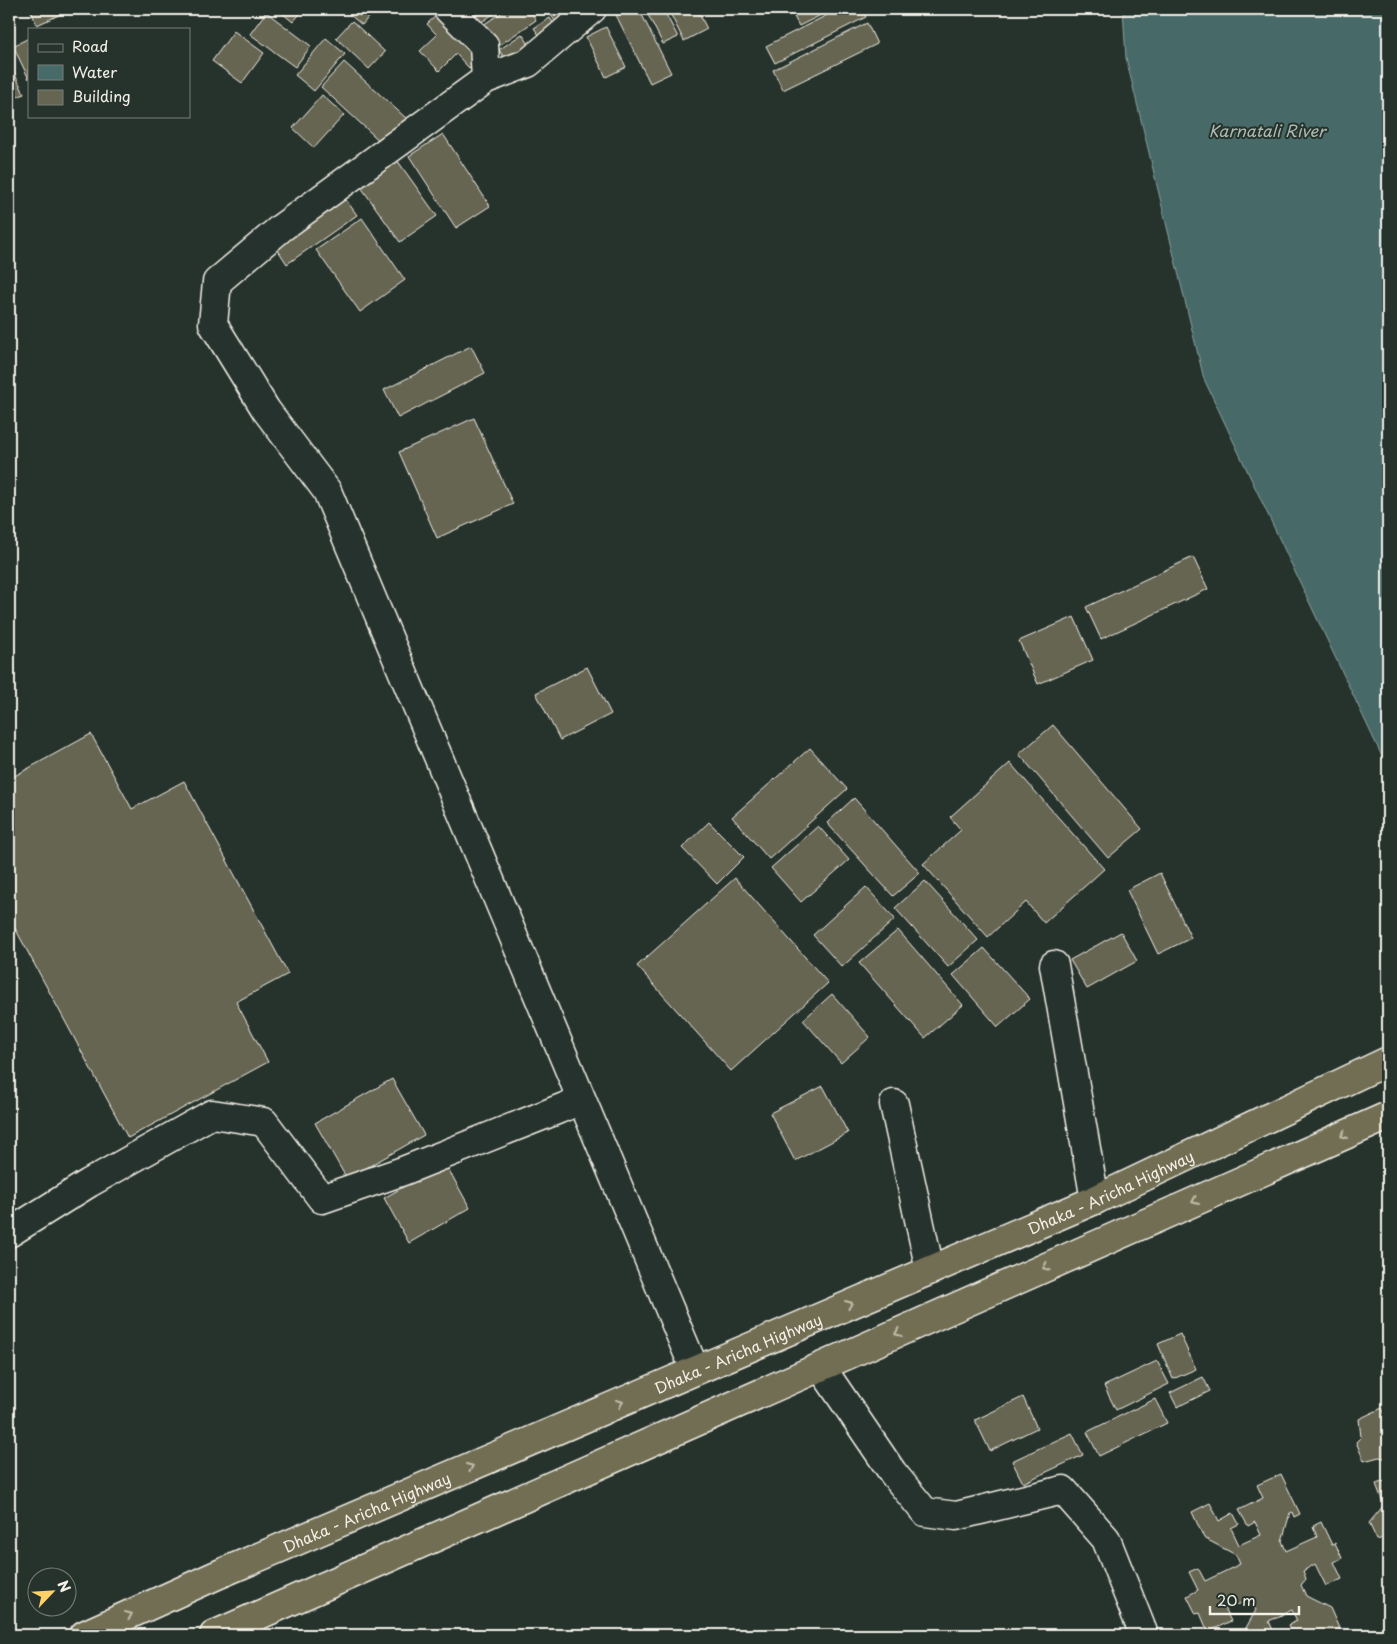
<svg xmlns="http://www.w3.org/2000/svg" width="1397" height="1644" viewBox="0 0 1397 1644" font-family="'Playpen Sans',sans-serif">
	<rect width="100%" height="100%" fill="#26332d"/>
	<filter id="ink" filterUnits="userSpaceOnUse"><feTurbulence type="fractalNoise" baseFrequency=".02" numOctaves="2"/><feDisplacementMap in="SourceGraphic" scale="10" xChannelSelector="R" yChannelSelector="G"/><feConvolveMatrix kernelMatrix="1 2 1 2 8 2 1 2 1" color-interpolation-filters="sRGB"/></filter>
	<g filter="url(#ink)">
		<path fill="#466b69" stroke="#8ca19c" d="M1123,9H1388V769L1204,379L1126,58Z"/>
		<path fill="#666551" stroke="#f4f1e8" d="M30,9H72L37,25Z
			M277,9H304L293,22Z
			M343,9H375L362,25Z
			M467,9H501L477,25Z
			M507,9H529L536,20L494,49L480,27Z
			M547,9H580L557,24Z
			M613,9H639L671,73L650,83Z
			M645,9H663L678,37L663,44Z
			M668,9H697L707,29L684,41Z
			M790,9H833L799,26Z
			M839,9H862L866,17L775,63L766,46Z
			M266,12L311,46L295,67L250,34Z
			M439,13L482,58L470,69L456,54L439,71L420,51L437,35L427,24Z
			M550,18L560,33L545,43L534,28Z
			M352,21L385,52L369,69L336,38Z
			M867,23L877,44L783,90L773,70Z
			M606,27L626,67L606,77L586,37Z
			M234,31L264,53L242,83L212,61Z
			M522,34L533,50L510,66L499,50Z
			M29,38V79L13,46Z
			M326,38L345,54L314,91L295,75Z
			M9,61L24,94L9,101Z
			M344,62L407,119L384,145L321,87Z
			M322,95L344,115L314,148L293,128Z
			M443,134L490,206L456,228L409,156Z
			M392,153L437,216L400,242L356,180Z
			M341,193L357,215L287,264L272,241Z
			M362,218L405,280L360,312L316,250Z
			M471,346L485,373L398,418L384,390Z
			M474,418L513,504L437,538L399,452Z
			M1193,557L1208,589L1101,639L1086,607Z
			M1074,617L1093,660L1038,684L1019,641Z
			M587,667L611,714L560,740L536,693Z
			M1053,725L1142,829L1108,858L1019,754Z
			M91,734L132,809L184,781L288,974L236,1002L268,1062L128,1138L9,917V779Z
			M810,748L847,789L769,859L732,817Z
			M1010,763L1104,869L1044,923L1026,902L988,937L923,864L961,830L950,817Z
			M854,798L920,873L893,896L827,823Z
			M709,822L744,857L717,884L682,848Z
			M818,826L849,860L801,902L771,868Z
			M1160,873L1191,938L1158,954L1127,890Z
			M735,878L828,983L731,1071L637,966Z
			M925,881L978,940L948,967L895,908Z
			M866,887L895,919L842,967L813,935Z
			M898,930L963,1005L925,1038L859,963Z
			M1121,932L1137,961L1087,989L1070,960Z
			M984,948L1030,999L998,1027L953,975Z
			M832,994L870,1037L841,1063L803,1020Z
			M392,1079L424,1135L347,1179L315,1123Z
			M823,1086L848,1133L795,1161L770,1113Z
			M445,1163L470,1208L409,1243L384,1198Z
			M1180,1334L1196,1369L1173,1379L1158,1344Z
			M1157,1361L1169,1384L1116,1410L1104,1386Z
			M1203,1377L1210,1391L1177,1407L1170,1393Z
			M1023,1397L1037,1428L990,1451L975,1420Z
			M1155,1399L1167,1423L1099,1456L1087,1432Z
			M1382,1408L1388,1420V1459L1379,1457L1364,1461L1356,1442L1361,1437L1359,1419Z
			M1072,1433L1083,1455L1023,1483L1012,1461Z
			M1281,1474L1300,1514L1294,1517L1292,1512L1290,1513L1282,1541L1286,1551L1317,1537L1313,1526L1321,1522L1332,1545L1335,1543L1342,1558L1334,1562L1342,1579L1326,1586L1315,1564L1303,1571L1306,1579L1301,1585L1306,1596L1330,1608L1342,1635H1314L1312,1631L1303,1635H1293L1288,1625L1297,1621L1292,1610L1269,1621L1275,1635H1242L1256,1610L1248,1600L1237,1605L1233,1595L1220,1601L1231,1621L1208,1632L1200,1613L1196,1614L1187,1596L1198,1590L1189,1572L1198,1568L1205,1581L1240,1564L1236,1555L1204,1538L1192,1512L1210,1503L1219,1521L1233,1513L1239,1524L1231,1528L1239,1545L1261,1535L1255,1522L1248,1526L1239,1510L1263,1498L1257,1485Z
			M1388,1480V1536L1377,1540L1369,1523L1384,1505L1376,1484Z"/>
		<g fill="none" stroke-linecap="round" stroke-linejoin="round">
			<g stroke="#f4f1e8" stroke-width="31">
				<path id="minor" d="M448,9L484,45L486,79L281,228L217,282L213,324L266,410L327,491L695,1370
					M486,79L528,63L592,9
					M1054,965L1095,1200
					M894,1104L930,1270
					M9,1233L89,1183L212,1114L264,1122L322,1199L403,1171L582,1100
					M821,1367L893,1473L925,1512L956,1516L1063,1490L1106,1539L1144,1635"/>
			</g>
			<g stroke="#f4f1e8" stroke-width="31">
				<g id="highway">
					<path id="s1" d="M84,1635L217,1575L1095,1200L1388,1061"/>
					<path d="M214,1635L1388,1116"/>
				</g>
			</g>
			<use href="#minor" stroke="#26332d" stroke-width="28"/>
			<use href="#highway" stroke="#726e52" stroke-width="28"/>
		</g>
		<defs><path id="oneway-chevron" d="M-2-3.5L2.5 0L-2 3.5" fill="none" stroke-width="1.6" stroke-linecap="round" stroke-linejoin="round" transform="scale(1.25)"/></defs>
		<g stroke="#c0bdac">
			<use href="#oneway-chevron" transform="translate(1344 1135) rotate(156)"/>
			<use href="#oneway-chevron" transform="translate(1195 1201) rotate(156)"/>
			<use href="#oneway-chevron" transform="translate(1046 1267) rotate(156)"/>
			<use href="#oneway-chevron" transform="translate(849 1304) rotate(-23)"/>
			<use href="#oneway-chevron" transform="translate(898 1333) rotate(156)"/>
			<use href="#oneway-chevron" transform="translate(620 1403) rotate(-23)"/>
			<use href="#oneway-chevron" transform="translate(470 1467) rotate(-23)"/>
			<use href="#oneway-chevron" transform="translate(129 1615) rotate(-24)"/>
		</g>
	</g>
	<g text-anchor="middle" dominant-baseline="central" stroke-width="4" stroke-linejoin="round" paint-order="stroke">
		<g font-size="15" fill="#f4f1e8" stroke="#26332d">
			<text stroke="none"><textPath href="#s1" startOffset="1118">Dhaka - Aricha Highway</textPath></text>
			<text stroke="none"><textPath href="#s1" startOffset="712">Dhaka - Aricha Highway</textPath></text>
			<text stroke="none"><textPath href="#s1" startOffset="308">Dhaka - Aricha Highway</textPath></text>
		</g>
		<g font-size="16" font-style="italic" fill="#aebbb5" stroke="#26332d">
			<text x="1267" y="130">Karnatali River</text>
		</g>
	</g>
	<rect width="1397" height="1644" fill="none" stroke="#26332d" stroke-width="30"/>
	<rect x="15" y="15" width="1367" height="1614" fill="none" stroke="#f4f1e8" stroke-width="2" filter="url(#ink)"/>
	<rect x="28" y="28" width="162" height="90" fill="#26332d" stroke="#787f78"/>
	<rect x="38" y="44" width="25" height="8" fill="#26332d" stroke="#787f78"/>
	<text x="72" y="52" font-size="15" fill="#f4f1e8">Road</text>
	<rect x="38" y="65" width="25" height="15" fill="#466b69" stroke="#787f78"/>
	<text x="72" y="78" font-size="15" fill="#f4f1e8">Water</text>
	<rect x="38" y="90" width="25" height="15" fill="#666551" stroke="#787f78"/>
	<text x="72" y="102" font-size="15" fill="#f4f1e8">Building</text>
	<g transform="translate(52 1592) rotate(65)"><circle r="24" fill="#26332d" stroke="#787f78"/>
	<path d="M0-4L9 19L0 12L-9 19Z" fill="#ffd166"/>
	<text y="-8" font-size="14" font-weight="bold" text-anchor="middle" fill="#f4f1e8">N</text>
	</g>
	<path d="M1210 1606v8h89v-8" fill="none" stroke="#f4f1e8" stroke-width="2.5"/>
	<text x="1217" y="1606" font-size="15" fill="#f4f1e8" stroke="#26332d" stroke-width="4" paint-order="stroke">20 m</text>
</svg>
